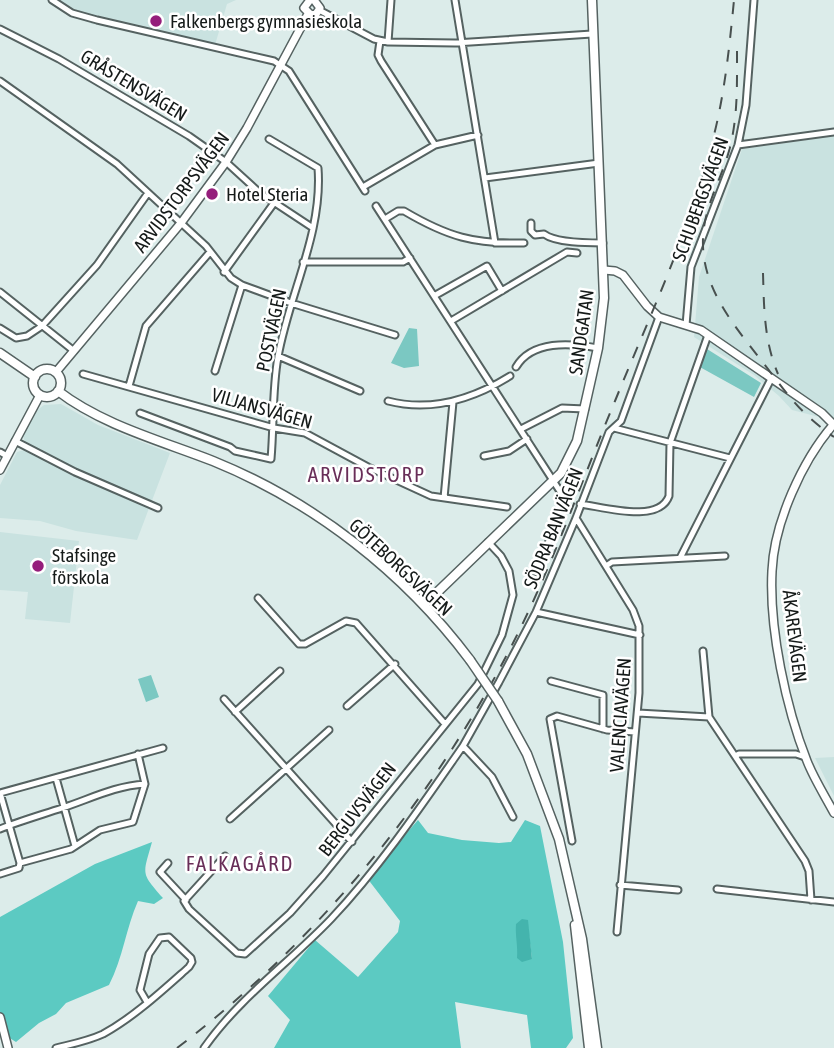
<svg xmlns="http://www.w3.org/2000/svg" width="834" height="1048" viewBox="0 0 834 1048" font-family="'Asap Condensed',sans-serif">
	<rect width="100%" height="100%" fill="#dcecea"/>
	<path fill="#c9e2e0" d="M57,0H236L227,4L215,45L128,26L91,24V17L68,9Z
		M834,136V427L819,417L792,410L779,396L754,375L694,337L699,277L742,149Z
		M61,404L98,425L170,453L137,540L76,531L40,521L0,518V485L17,452L24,450L26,446L23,436L36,411L44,405Z
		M0,532L79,541L70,623L25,619L28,592L0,590Z
		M834,757V796L815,758Z"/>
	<path fill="#7bc8c2" d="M409,328L417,329L419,366L404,368L391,363Z
		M707,349L761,383L754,397L698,366Z
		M151,675L159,697L146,702L138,679Z"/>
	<path fill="#5ccac2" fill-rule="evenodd" d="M418,820L428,833L462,840L499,843L511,842L525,820L540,826L563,942L573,1038L566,1048H531L527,1015L455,1002L461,1048H274L290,1020L268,996L315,940L358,977L398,932L400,921L367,878ZM527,920L532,959L518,958V943Z
		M152,842C143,875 140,872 163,898L154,904L138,901C126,928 123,958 109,985L66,1003L56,1014L39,1023L16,1042L8,1037H0V917L95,864Z"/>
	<path fill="#44b4ad" d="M522,919L528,920L532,959L522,962L517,958C518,946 515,935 516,924Z"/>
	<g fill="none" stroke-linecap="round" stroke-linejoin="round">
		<g stroke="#556261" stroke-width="9">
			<path id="minor" d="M52,0L72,13L97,20L274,61L289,71L365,191
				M455,0L495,243
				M319,10L374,39L388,42L455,43L592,34
				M0,29L59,59L189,136L226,162L260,193L313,228
				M380,41L378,55L381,61L435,145
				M388,42L391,0
				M0,81L117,164L206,246L231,278L242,285L291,303L395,335
				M738,145L834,132
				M485,178L599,163
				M363,187L435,145L478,135
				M376,206L563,496L562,510L536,572
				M385,219L398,211H404C448,237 474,244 524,243
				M531,223V231L535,235L544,234C556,243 587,243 603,243
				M303,262H403L410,258
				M224,272L274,203
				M0,292L74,351
				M434,296L487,266L502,291
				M451,321L567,252L577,253
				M686,325L691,267L738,145L746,105L754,0
				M0,328L16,338L27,336L42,326L97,265L148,193
				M278,356L360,391
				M516,367C532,340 570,343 598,348
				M215,371L242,285
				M83,374L274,428L305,433L368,467L431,496L507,507
				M129,386L146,326L210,252
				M388,401C431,412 473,399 510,376
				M140,413L230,447L235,451L271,459C274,425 272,390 278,357C289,294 323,233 318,168L269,139
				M614,428L730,458
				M521,429L562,408L585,409
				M15,441L75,472L158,508
				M0,452L7,456
				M484,456L509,451L527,439
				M444,498L453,402
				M580,504C604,507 659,524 669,496L670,443L708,335
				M576,518L633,610L639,626V693L617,932
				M680,558L771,379
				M606,566L612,562L725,556
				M258,598L299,644H305L346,621L356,623L445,724
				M536,612L640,635
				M703,651L709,717L805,861L809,871L811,900
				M551,681L603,695V729
				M224,699L352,842
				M347,706L395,664
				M235,712L280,671
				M638,713L709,717
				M735,756L739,754H796L805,757
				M56,778L75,846
				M513,817L492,777L463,746L499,682L536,612L576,518L609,432L621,421L659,317
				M230,819L329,730
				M0,829C20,821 41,815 62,808C90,799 114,786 145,784
				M572,841L550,719L557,716L607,730L635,732
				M225,856L184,901L189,909L237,953L245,954L290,913L323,876L478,684L502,635L513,595L509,571L501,556L488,542
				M20,863L0,793L163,748
				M168,863L160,872L186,900
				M0,874L19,868L20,863L71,849L100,830L133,822L145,784L138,754
				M620,885L678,890
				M717,889L834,902
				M56,1048C72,1044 88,1041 103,1034C134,1017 163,990 189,967L192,962L191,958L169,937L160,938L149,954L140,990L147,1002
				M204,1048C239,998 289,963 331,919C380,867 422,805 463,746"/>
		</g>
		<g stroke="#556261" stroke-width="10">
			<path id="tertiary" d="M310,0L304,8L311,15L316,14L320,8L314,0
				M604,270L615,271L623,275L647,306L659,317L701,330L822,413L834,425
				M56,372L181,223L226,162L247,128L308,14
				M833,425C802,461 774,523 772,571C769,629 786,708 807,761C814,779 825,796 834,813
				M0,470L40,395
				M0,1017L8,1048"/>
		</g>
		<g stroke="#556261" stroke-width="11">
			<path id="secondary" d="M0,353L35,377
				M33 383a14 14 0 1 1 28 0a14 14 0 1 1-28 0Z
				M58,391C102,425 162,441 213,461C314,502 404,572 470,660
				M424,605L561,473L577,441L598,348L604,298L592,0
				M498,701L527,754L559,839L582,939L597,1048
				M575,925L589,1048"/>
		</g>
		<use href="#minor" stroke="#fff" stroke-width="5"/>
		<use href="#tertiary" stroke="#fff" stroke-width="7"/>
		<use href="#secondary" stroke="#fff" stroke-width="8"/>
		<path stroke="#48504f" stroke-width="2" stroke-dasharray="12 12" stroke-linecap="butt" d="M737,51C737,85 738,118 729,151C721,180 704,207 703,238C701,287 733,324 761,360C787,393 798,412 834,437
			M763,273C764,308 764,341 778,374
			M177,1048C318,941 433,800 513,643C553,565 581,482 615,401C648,320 688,235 710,150C724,101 729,51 734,0"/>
		<g stroke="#556261" stroke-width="11" stroke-linecap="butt">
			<path id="secondary-bridge" d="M470,660L498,701"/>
		</g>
		<use href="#secondary-bridge" stroke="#fff" stroke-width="8"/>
	</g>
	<g fill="#951e7b" stroke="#fff" stroke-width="2.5">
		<circle cx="156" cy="21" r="7"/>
		<circle cx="212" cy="194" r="7"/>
		<circle cx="38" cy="566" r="7"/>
	</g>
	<g text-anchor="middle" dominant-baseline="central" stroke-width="5" stroke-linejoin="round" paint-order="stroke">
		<g font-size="19" fill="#151a19" stroke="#fff" text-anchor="start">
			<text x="170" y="21">Falkenbergs gymnasieskola</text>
			<text x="226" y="194">Hotel Steria</text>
			<text x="52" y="555">Stafsinge<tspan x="52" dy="22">förskola</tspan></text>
		</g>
		<g font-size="19" fill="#151a19" stroke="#fff">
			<text transform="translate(134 85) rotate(31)">GRÅSTENSVÄGEN</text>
			<text transform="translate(181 192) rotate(-53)">ARVIDSTORPSVÄGEN</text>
			<text transform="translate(700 199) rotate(-70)">SCHUBERGSVÄGEN</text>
			<text transform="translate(271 330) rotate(-78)">POSTVÄGEN</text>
			<text transform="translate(581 332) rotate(-82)">SANDGATAN</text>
			<text transform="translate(262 408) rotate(16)">VILJANSVÄGEN</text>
			<text transform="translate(553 528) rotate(-68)">SÖDRA BANVÄGEN</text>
			<text transform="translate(401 567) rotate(43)">GÖTEBORGSVÄGEN</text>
			<text transform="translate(795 636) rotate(83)">ÅKAREVÄGEN</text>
			<text transform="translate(620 715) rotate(-86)">VALENCIAVÄGEN</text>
			<text transform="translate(357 809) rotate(-52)">BERGUVSVÄGEN</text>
		</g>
		<g font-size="21" letter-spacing="2" fill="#682e58" stroke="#fff">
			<text x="367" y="474">ARVIDSTORP</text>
			<text x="240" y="863">FALKAGÅRD</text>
		</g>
	</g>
</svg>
